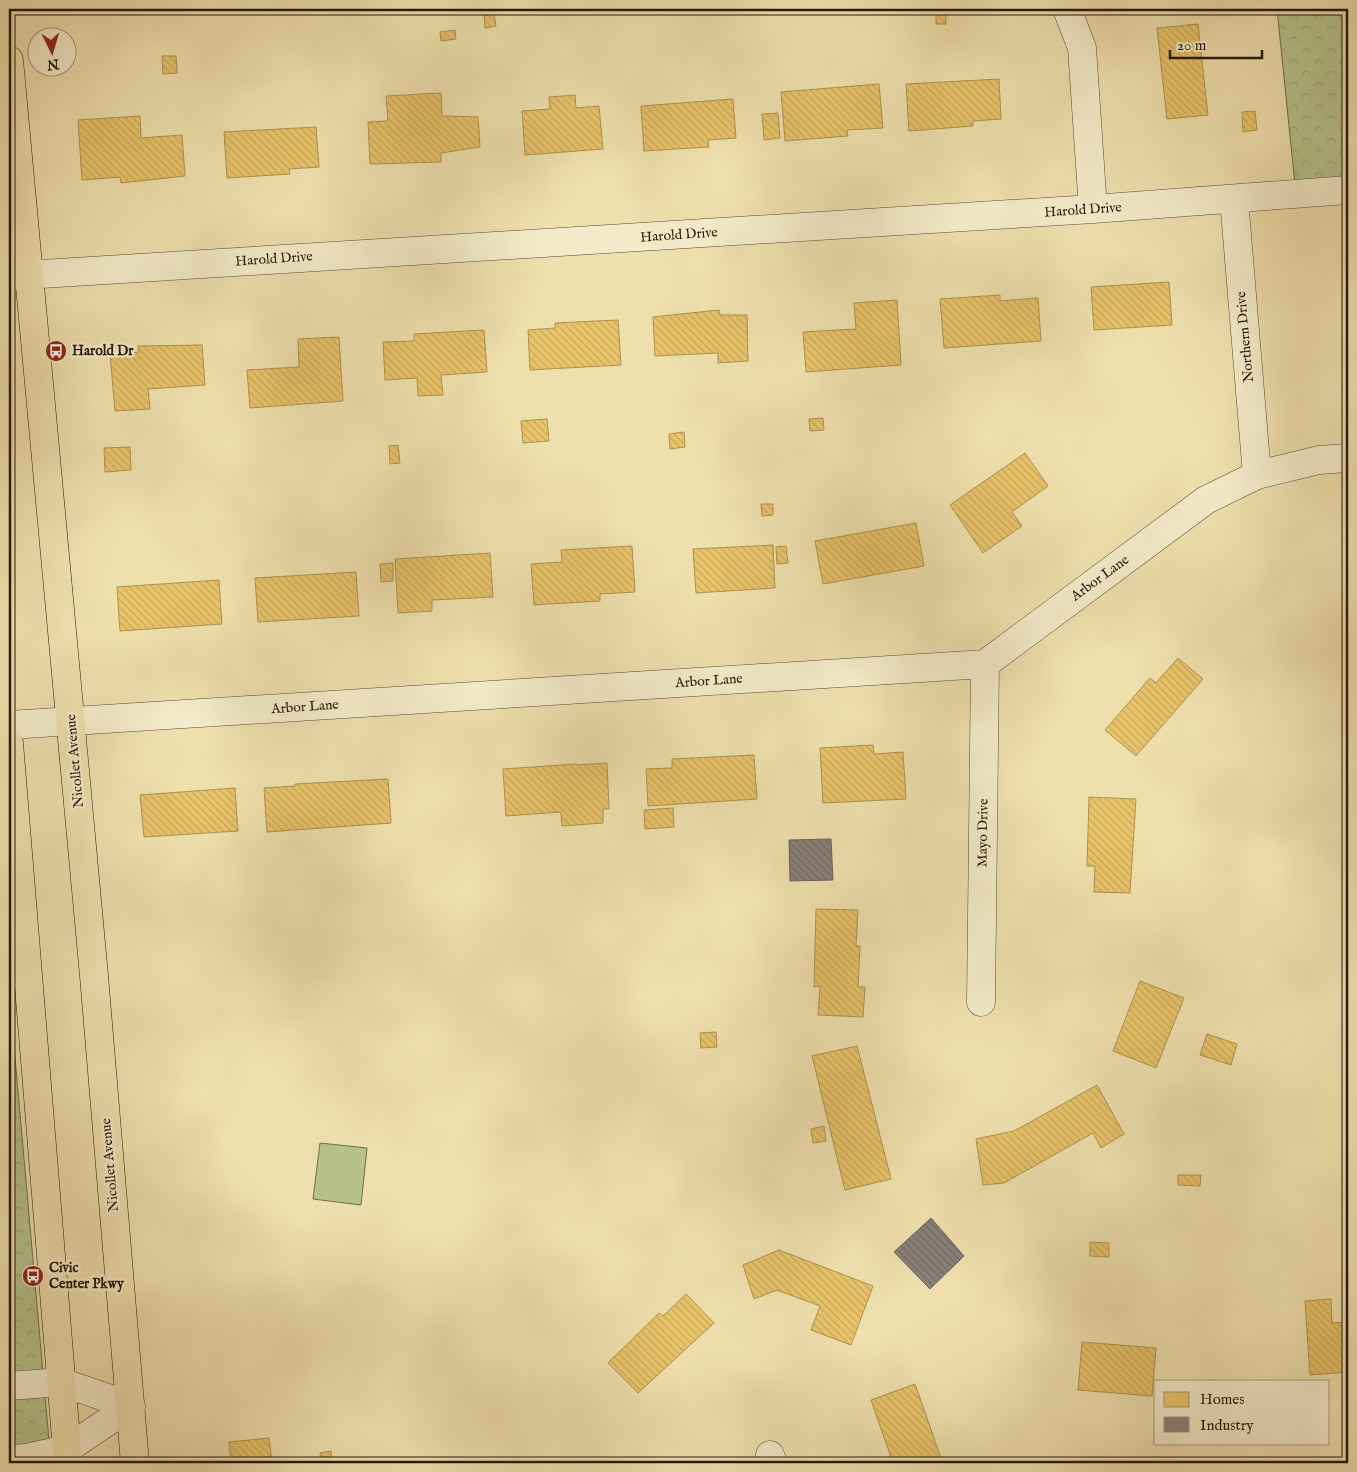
<svg xmlns="http://www.w3.org/2000/svg" width="1357" height="1472" viewBox="0 0 1357 1472" font-family="'IM FELL English',serif">
	<defs>
		<pattern id="park-crowns" width="20" height="18" patternUnits="userSpaceOnUse" patternTransform="scale(1.25)"><rect width="20" height="18" fill="#b7c28b"/><path d="M2 6a3 3 0 1 1 6 0M12 15a3 3 0 1 1 6 0" fill="none" stroke="#9da676"/></pattern>
		<pattern id="homes-back-hatch" width="6" height="6" patternUnits="userSpaceOnUse" patternTransform="scale(1.25)"><rect width="6" height="6" fill="#e9c46a"/><path d="M-1 5l2 2M0 0l6 6M5-1l2 2" fill="none" stroke="#c8a85a"/></pattern>
		<pattern id="industry-back-hatch" width="6" height="6" patternUnits="userSpaceOnUse" patternTransform="scale(1.25)"><rect width="6" height="6" fill="#8a817c"/><path d="M-1 5l2 2M0 0l6 6M5-1l2 2" fill="none" stroke="#716964"/></pattern>
	</defs>
	<rect width="100%" height="100%" fill="#eee0ad"/>
	<filter id="stains"><feTurbulence type="fractalNoise" baseFrequency=".004" numOctaves="4"/><feColorMatrix values="0 0 0 0 .2 0 0 0 0 .09 0 0 0 0 .02 0 0 0 .5 -.17"/></filter>
	<radialGradient id="worn" r=".72"><stop offset=".6" stop-color="#630" stop-opacity="0"/><stop offset="1" stop-color="#630" stop-opacity=".3"/></radialGradient>
	<path fill="url(#park-crowns)" stroke="#6e6d49" d="M1277,9H1348V190L1296,194Z
		M9,990L51,1463H9Z"/>
	<path fill="#b7c28b" stroke="#6e6d49" d="M320,1143L367,1148L361,1205L313,1199Z"/>
	<path fill="url(#homes-back-hatch)" stroke="#ae904c" d="M205,9H222V12L205,14Z
		M936,10H946V24H936Z
		M494,14L496,26L485,28L484,15Z
		M1198,24L1208,115L1167,119L1157,28Z
		M455,30L456,39L441,41L440,32Z
		M162,56H176L177,73L163,74Z
		M999,79L1001,119L973,121V126L909,131L906,84Z
		M879,84L883,128L847,130L848,136L785,141L781,92Z
		M441,93L442,116L478,117L480,147L441,153V162L370,164L368,122L388,121L386,96Z
		M575,95L576,108L599,106L603,149L525,155L522,111L550,109L549,97Z
		M733,99L736,138L708,140L709,147L644,151L641,106Z
		M1255,111L1257,130L1243,132L1242,112Z
		M778,113L780,138L764,140L762,114Z
		M140,116L141,138L182,135L185,176L121,183L120,177L82,180L78,120Z
		M316,127L319,167L289,169L290,174L227,178L224,132Z
		M1169,282L1172,325L1094,330L1091,287Z
		M1000,295V301L1038,298L1041,341L944,348L940,299Z
		M897,300L901,365L806,372L803,332L856,329L854,303Z
		M719,310L720,315H747L748,361L718,363V353L655,356L653,317Z
		M618,320L621,365L530,370L528,330L555,328V323Z
		M484,330L487,372L441,375L443,395L418,396L417,378L385,380L383,342L414,341V334Z
		M339,337L343,401L250,408L247,370L299,367L298,339Z
		M202,345L205,385L148,389L150,409L115,411L110,354L139,352L138,346Z
		M823,418L824,430L810,431L809,419Z
		M547,419L549,441L523,443L521,421Z
		M684,432L685,447L670,449L669,434Z
		M398,445L400,463L390,464L389,446Z
		M130,447L131,470L105,472L104,448Z
		M1025,453L1048,486L1012,512L1022,526L983,553L950,505Z
		M761,504H773V515L762,516Z
		M916,523L924,566L823,584L815,541Z
		M773,545L775,588L696,593L693,549Z
		M632,546L635,592L600,594V601L534,605L531,564L562,562L561,550Z
		M786,546L788,563L777,564L776,547Z
		M490,553L493,597L432,600V611L398,613L395,559Z
		M393,563V581L381,582L380,564Z
		M356,572L359,616L258,622L255,578Z
		M219,580L222,624L120,631L117,587Z
		M1178,658L1203,679L1136,756L1105,730L1150,678L1156,683Z
		M873,745L874,754L903,752L906,799L823,803L820,748Z
		M754,755L757,799L648,806L646,769L672,768V759Z
		M607,763L609,809H603V823L562,826L561,812L506,816L503,769L576,764V765Z
		M388,779L391,823L267,832L264,788L295,786V784Z
		M235,788L238,831L144,837L140,795Z
		M1089,797L1136,799L1130,893L1094,892L1095,866H1087Z
		M673,808L674,827L645,829L644,810Z
		M816,909L858,910L856,946H860L858,987H865L863,1017L818,1015L820,986L814,987Z
		M1140,981L1184,998L1156,1068L1113,1051Z
		M716,1032L717,1047L701,1048L700,1033Z
		M1207,1034L1237,1044L1231,1065L1200,1055Z
		M857,1046L891,1179L845,1190L812,1056Z
		M1097,1085L1124,1134L1101,1148L1093,1133L1004,1183L983,1185L976,1139L1014,1131Z
		M824,1126L826,1141L813,1143L811,1129Z
		M1178,1175H1201L1200,1186L1178,1185Z
		M1090,1242L1109,1243V1257L1090,1256Z
		M779,1250L873,1286L851,1345L811,1330L820,1306L777,1290L754,1299L743,1265Z
		M686,1294L714,1323L638,1393L608,1363L659,1313L663,1316Z
		M1346,1295H1348V1372L1310,1375L1305,1301L1331,1299L1332,1323L1348,1322Z
		M1082,1342L1156,1348L1152,1396L1078,1390Z
		M915,1384L942,1461L936,1463H893L871,1400Z
		M269,1438L272,1463H231L229,1442Z
		M331,1451L332,1463H321L320,1453Z"/>
	<path fill="url(#industry-back-hatch)" stroke="#6b6259" d="M831,839L833,880L790,881L789,840Z
		M931,1218L964,1256L930,1289L894,1252Z"/>
	<g fill="none" stroke-linecap="round" stroke-linejoin="round">
		<g stroke="#564a30" stroke-width="29">
			<path id="minor" d="M1067,9L1082,48L1093,209
				M1234,199L1257,475
				M9,276L1093,209L1348,190
				M9,725L985,664L1206,500L1257,475L1319,460L1348,458
				M981,1002L985,664
				M9,1386L61,1382L131,1406
				M770,1455L773,1463
				M9,1460L31,1457L67,1449L131,1406"/>
		</g>
		<g stroke="#241807" stroke-width="29">
			<path id="major" d="M9,60C55,527 97,995 135,1463
				M9,743L68,1463"/>
		</g>
		<use href="#minor" stroke="#f4ebca" stroke-width="28"/>
		<use href="#major" stroke="#eee0ad" stroke-width="28"/>
	</g>
	<defs>
		<g id="bus-disc" transform="scale(1.125)"><circle r="9.5" fill="#8f2418" stroke="#f4ebca"/><path d="M-5-6H5V4H4V6H2V4H-2V6H-4V4H-5ZM-3.5-4V0h7V-4ZM-3.5 1.2v1.5H-2V1.2ZM2 1.2v1.5H3.5V1.2Z" fill="#fff"/></g>
	</defs>
	<g fill-rule="evenodd">
		<use href="#bus-disc" x="56" y="351"/>
		<use href="#bus-disc" x="33" y="1276"/>
	</g>
	<g text-anchor="middle" dominant-baseline="central" stroke-width="5" stroke-linejoin="round" paint-order="stroke">
		<g font-size="14" fill="#241807" stroke="#f4ebca">
			<text transform="translate(1083 210) rotate(-4)">Harold Drive</text>
			<text transform="translate(679 235) rotate(-4)">Harold Drive</text>
			<text transform="translate(274 259) rotate(-4)">Harold Drive</text>
			<text transform="translate(1245 337) rotate(-95)">Northern Drive</text>
			<text transform="translate(1100 578) rotate(-36)">Arbor Lane</text>
			<text transform="translate(709 681) rotate(-4)">Arbor Lane</text>
			<text transform="translate(305 707) rotate(-4)">Arbor Lane</text>
			<text transform="translate(75 761) rotate(-95)">Nicollet Avenue</text>
			<text transform="translate(983 833) rotate(-89)">Mayo Drive</text>
			<text transform="translate(110 1165) rotate(-95)">Nicollet Avenue</text>
		</g>
		<g font-size="14" font-weight="bold" fill="#241807" stroke="#f4ebca" text-anchor="start">
			<text x="72" y="351">Harold Dr</text>
			<text x="49" y="1268">Civic<tspan x="49" dy="16">Center Pkwy</tspan></text>
		</g>
	</g>
	<rect width="1357" height="1472" fill="none" stroke="#eee0ad" stroke-width="30"/>
	<rect x="10" y="10" width="1337" height="1452" fill="none" stroke="#241807" stroke-width="2.5"/>
	<rect x="15" y="15" width="1327" height="1442" fill="none" stroke="#241807"/>
	<rect x="1154" y="1380" width="175" height="65" fill="#f4ebca" stroke="#a1977c"/>
	<rect x="1164" y="1392" width="25" height="15" fill="#e9c46a" stroke="#a1977c"/>
	<text x="1200" y="1404" font-size="15" fill="#241807">Homes</text>
	<rect x="1164" y="1417" width="25" height="15" fill="#8a817c" stroke="#a1977c"/>
	<text x="1200" y="1430" font-size="15" fill="#241807">Industry</text>
	<g transform="translate(52 52) rotate(175)"><circle r="24" fill="#f4ebca" stroke="#a1977c"/>
	<path d="M0-4L9 19L0 12L-9 19Z" fill="#8f2418"/>
	<text y="-8" font-size="14" font-weight="bold" text-anchor="middle" fill="#241807">N</text>
	</g>
	<path d="M1170 50v8h92v-8" fill="none" stroke="#241807" stroke-width="2.5"/>
	<text x="1177" y="50" font-size="15" fill="#241807" stroke="#f4ebca" stroke-width="4" paint-order="stroke">20 m</text>
	<rect width="100%" height="100%" filter="url(#stains)"/>
	<rect width="100%" height="100%" fill="url(#worn)"/>
</svg>
